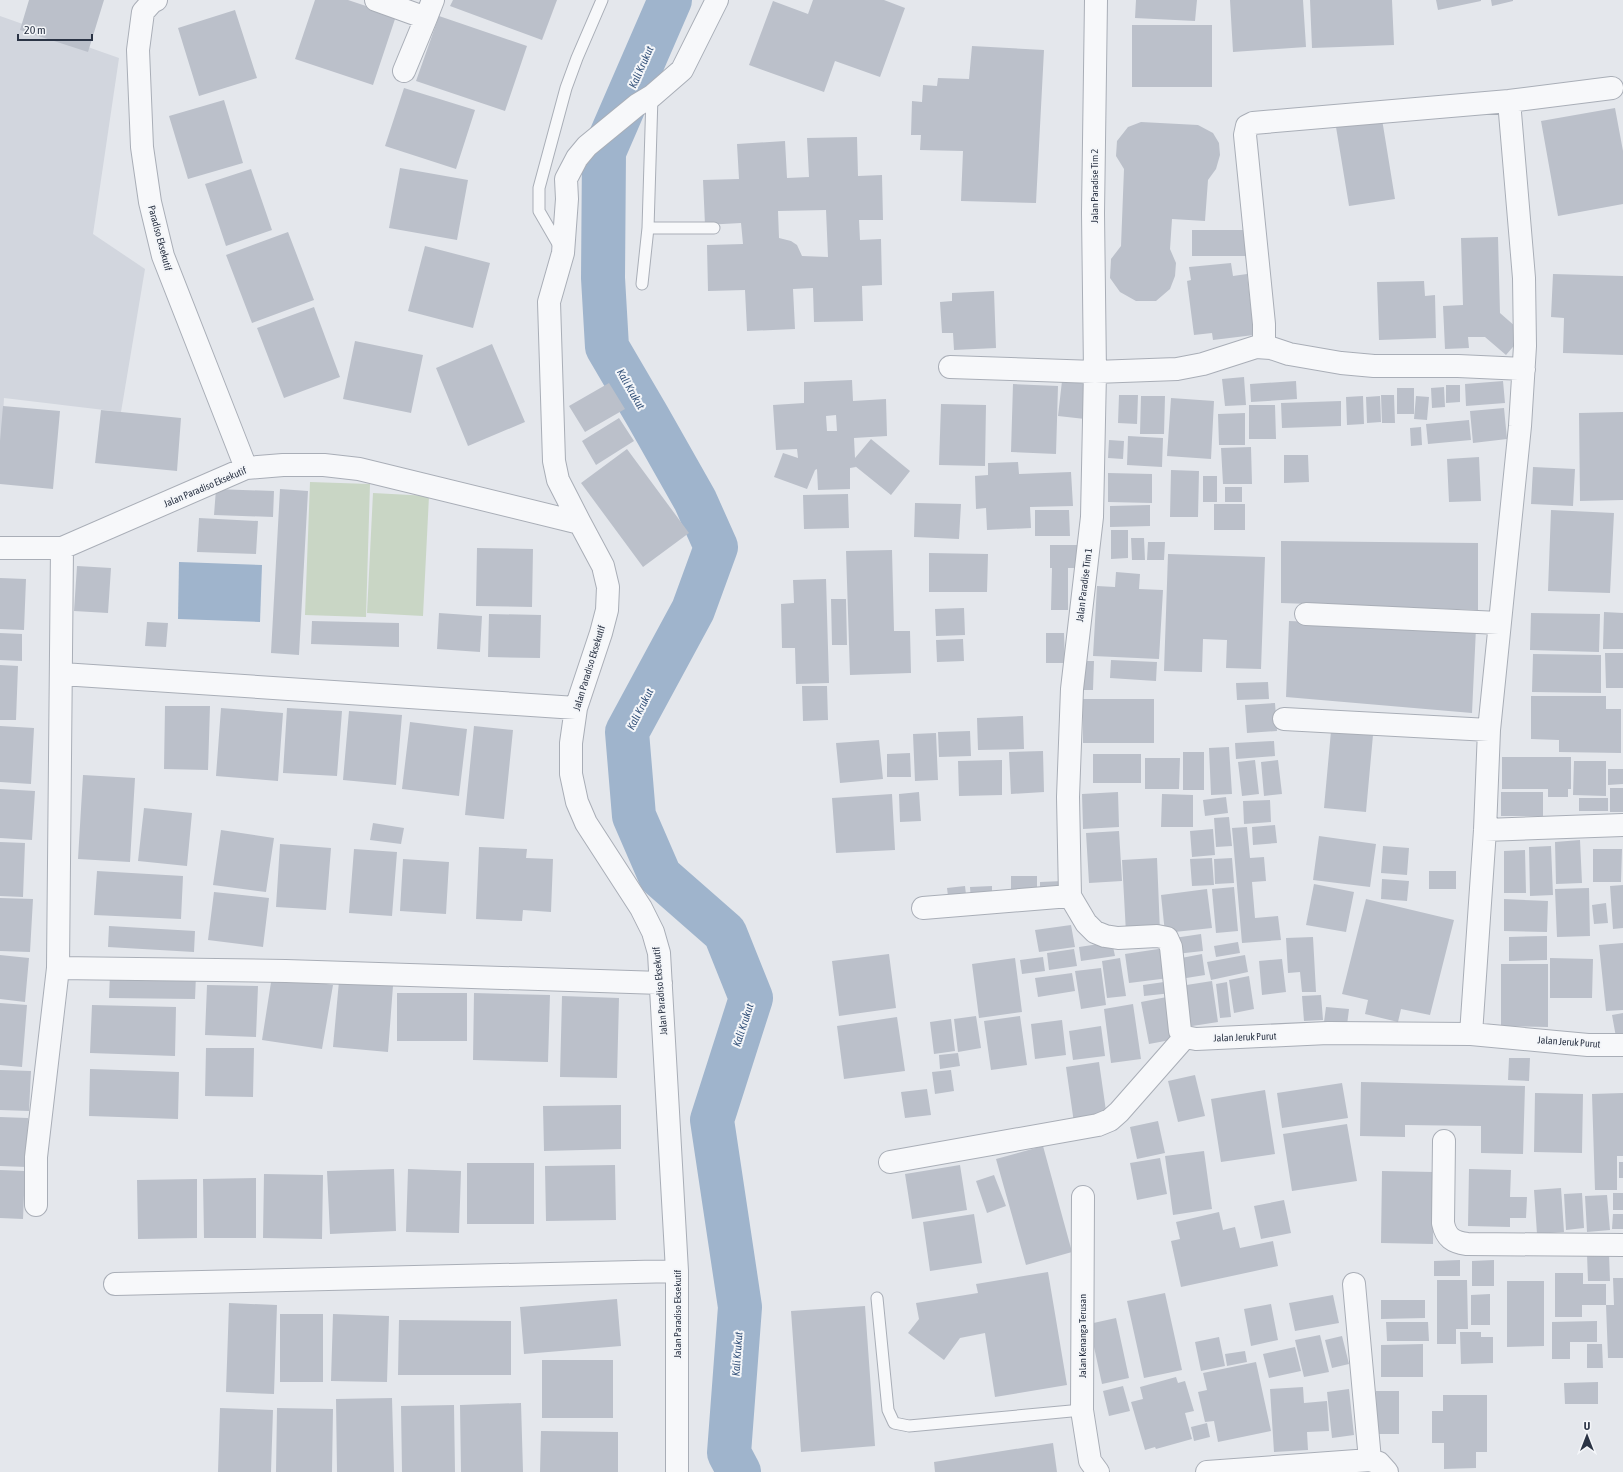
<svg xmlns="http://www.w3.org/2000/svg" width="1623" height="1472" viewBox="0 0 1623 1472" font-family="'Asap Condensed',sans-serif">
	<rect width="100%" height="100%" fill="#e4e7ec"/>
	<path fill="#d2d6de" d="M0,16L119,58L93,234L145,269L121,412L4,398L0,466Z"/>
	<path fill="#c9d6c5" d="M310,482L370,484L366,617L305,615Z
		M373,493L429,496L423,616L367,613Z"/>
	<path fill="#9fb4cc" d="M179,562L262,565L260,622L178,619Z"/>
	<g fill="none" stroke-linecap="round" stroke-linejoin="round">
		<path stroke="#9fb4cc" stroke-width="44" d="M670,0L604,152L603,278L607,347L648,417L695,500L716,547L693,610L627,732L634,816L660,876L725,933L751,998L712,1120L740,1307L729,1453L739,1472"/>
	</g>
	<path fill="#bbc0ca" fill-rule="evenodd" d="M29,0H104L88,52L20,30Z
		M315,0H348L396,16L373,85L295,59Z
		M453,0H557L542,40L450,6Z
		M813,0H884L905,8L880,77L835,61L824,92L749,65L773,1L808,14Z
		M1136,0H1197L1195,21L1135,18Z
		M1230,0H1303L1306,47L1233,52Z
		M1310,0H1392L1394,45L1312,48Z
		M1436,0H1481V1L1438,10Z
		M1491,0H1513V1L1492,6Z
		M235,10L257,78L199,96L178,28Z
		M439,16L527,46L505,111L416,81Z
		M1132,25H1212V87H1132Z
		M972,46L1044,50L1036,203L961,201L963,151L920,150L921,135H911L912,101L922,102L923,85L937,86L938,78L969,79Z
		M404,88L475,110L456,169L385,146Z
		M224,100L243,163L188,179L169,116Z
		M1615,108L1623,151V204L1558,216L1541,121Z
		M1381,113L1395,199L1349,206L1335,121Z
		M1141,122L1198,125L1213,133L1219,143L1220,155L1216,169L1208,180L1205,221L1172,219L1170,249L1176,263L1175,276L1170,289L1156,301H1136L1120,292L1110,278L1111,259L1121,246L1124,169L1116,156L1117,141L1128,127Z
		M857,137L858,176L882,175L883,220H859L860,240L881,239L882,285L862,286L863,321L814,322L813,288L793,289L795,329L747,331L745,290L708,291L707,245L743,244L741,223L705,225L703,180L739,179L737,144L785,141L787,178L809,177L807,138ZM826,210L828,257L802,256L797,245L791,241L779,238L778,211Z
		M400,168L468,180L457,240L389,228Z
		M251,169L272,230L226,246L205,184Z
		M1192,230H1246V256H1192Z
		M288,232L314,300L252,323L226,255Z
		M1498,237L1500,313L1524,334L1506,355L1485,337H1468L1469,348L1445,349L1443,306L1463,305L1461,238Z
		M425,246L490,263L473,328L408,311Z
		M1231,263L1233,276L1247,274L1254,335L1213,340L1212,333L1194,335L1187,281L1191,280L1189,267Z
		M1553,274L1623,276V355L1563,353L1564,318L1551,317Z
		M1424,281L1425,296L1435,295L1436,338L1379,340L1377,282Z
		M994,291L996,348L954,350L953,333H942L940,302L952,301V293Z
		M314,307L340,377L284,398L257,328Z
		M355,341L423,355L411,413L343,399Z
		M492,344L525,422L468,446L436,368Z
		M1244,377L1246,405L1225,406L1222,379Z
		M852,380L853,401L886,399L887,436L854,438L855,458L871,439L910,471L891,495L855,466L856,467L850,468V489L818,490L817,469L815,470L807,489L774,477L783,453L798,458L797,449L776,450L773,405L804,403V382ZM836,415L837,431H827L826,416Z
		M1062,381L1089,384L1085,419L1058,416Z
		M1296,381L1297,399L1251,402L1250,384Z
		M1503,381L1505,403L1466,406L1465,384Z
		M609,383L625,409L585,432L569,406Z
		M1013,384L1058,386L1056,454L1011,452Z
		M1446,385H1460V402L1446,403Z
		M1444,387L1445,407L1432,408L1431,388Z
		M1397,388H1414V414H1397Z
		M1119,395H1138L1137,424L1118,423Z
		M1381,395H1394L1395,423H1382Z
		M1141,396H1165L1164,434H1140Z
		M1363,396L1364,424L1347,425L1346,397Z
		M1380,396L1381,422L1367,423L1366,397Z
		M1416,396L1429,397L1427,420L1414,419Z
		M1171,398L1214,401L1211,459L1167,456Z
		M1341,401V426L1282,428L1281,403Z
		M941,404L986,405L985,466L939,465Z
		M1249,405H1275L1276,439H1249Z
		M3,406L60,411L53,489L0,484V441Z
		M1504,408L1507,439L1473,443L1470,411Z
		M101,410L181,418L177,471L95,463Z
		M1623,412V500L1580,501L1579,413Z
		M1245,413V445H1219L1218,414Z
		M619,418L634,441L596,465L582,441Z
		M1469,420L1471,440L1428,444L1426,424Z
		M1421,427L1422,445L1411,446L1410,428Z
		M1128,436L1163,438L1162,467L1127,465Z
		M1109,440L1124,441L1123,459L1108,458Z
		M1251,447L1252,484H1223L1221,448Z
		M627,449L689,533L643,567L581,483Z
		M1284,455H1308L1309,482L1284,483Z
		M1479,457L1481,501L1449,502L1447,459Z
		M1018,462L1019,474L1071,472L1073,506L1030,507L1031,528L987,530L986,508L976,509L975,476L988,475V463Z
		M1533,467L1575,469L1573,506L1531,504Z
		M1171,470L1199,471L1198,517H1170Z
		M1108,473L1152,474V503L1108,502Z
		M1203,476H1217V502H1203Z
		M1225,487H1242V502H1225Z
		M216,489L274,491L273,517L214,515Z
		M280,489L308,491L299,655L271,653Z
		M848,494L849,528L804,529L803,495Z
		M915,503L961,504L959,539L914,537Z
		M1214,504H1245V530H1214Z
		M1150,505V526L1110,527V506Z
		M1035,510H1069L1070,536H1035Z
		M1551,510L1614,513L1610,593L1548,591Z
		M199,518L258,521L256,554L197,552Z
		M1111,530H1128V558L1111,559Z
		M1131,538H1144L1145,560H1132Z
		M1281,541L1478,543V610L1281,603Z
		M1148,542H1165L1164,560H1147Z
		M1050,545H1078L1077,568H1068V610H1051L1052,568H1050Z
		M477,548L533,549L532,607L476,606Z
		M892,550L894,631H910L911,673L850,675L846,551Z
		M929,553L988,554L987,592H929Z
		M1168,554L1265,557L1261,669L1226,668L1227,640L1203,639L1202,672L1164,671Z
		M77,566L111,568L108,613L74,611Z
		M1116,572L1140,574L1139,589L1163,590L1159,659L1093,656L1097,586L1115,587Z
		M0,578L26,579L24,630L0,629Z
		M826,579L829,683L796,684L795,648H782L781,604L794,603L793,580Z
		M831,599H846L847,645H832Z
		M964,608L965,635L936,636L935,609Z
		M1604,612L1623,613V649H1603Z
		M439,613L482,616L480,652L437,649Z
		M1531,613L1600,614L1599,652L1530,650Z
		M489,614L541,615L540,658L488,657Z
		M312,621L399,623V647L311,644Z
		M1289,621L1476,628L1472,713L1286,697Z
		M147,622L168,623L166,647L145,646Z
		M0,633L22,634V661L0,660Z
		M1046,633H1064L1065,663H1046Z
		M963,639L964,661L937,662L936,640Z
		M1605,653H1623V688H1606Z
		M1533,654L1601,655V693L1532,692Z
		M1111,660L1157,662L1156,681L1110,678Z
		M1080,661H1094L1093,690H1079Z
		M0,665L18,666L16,720H0Z
		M1268,682L1269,699L1237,700L1236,683Z
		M802,686H827L828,720L803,721Z
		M1531,696H1606V709H1621V753L1559,752V740L1531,739Z
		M1083,699H1154V743H1083Z
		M1275,703L1277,731L1247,733L1245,705Z
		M165,706H210L208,770L164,769Z
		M221,708L283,713L278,781L216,776Z
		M287,708L342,711L337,776L283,773Z
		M349,711L402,715L396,785L343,780Z
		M1023,716L1024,749L978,750L977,718Z
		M410,722L467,729L459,796L402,789Z
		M0,726L34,728L31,784L0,782Z
		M474,726L513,730L504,819L465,815Z
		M970,731L971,756L939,757L938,732Z
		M1331,731L1373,735L1366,812L1324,808Z
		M936,733L938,780L915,781L913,734Z
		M879,740L883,779L840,783L836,743Z
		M1274,741L1275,756L1236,759L1235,743Z
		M1229,747L1232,794L1211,795L1209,748Z
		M1043,751L1044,792L1011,794L1009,752Z
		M1183,752H1204V790H1183Z
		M910,753L911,777H887V754Z
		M1093,754H1141V783H1093Z
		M1502,757H1571V789H1568V797H1548V789H1502Z
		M1145,758H1180L1179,789H1145Z
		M1002,760V795L959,796L958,761Z
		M1255,760L1259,794L1242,796L1238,762Z
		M1278,760L1282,794L1264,796L1261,762Z
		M1574,761H1606V796L1573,795Z
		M1608,769H1623V784L1608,785Z
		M83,775L135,778L130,862L78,859Z
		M1610,788H1623V812H1610Z
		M0,789L35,791L32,840L0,838Z
		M919,792L921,821L900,822L899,794Z
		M1118,792L1119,827L1083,829L1082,794Z
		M1501,792H1543V816H1501Z
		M892,794L895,850L836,853L832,798Z
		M1162,794L1193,795V827H1161Z
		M1226,797L1228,813L1205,816L1203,800Z
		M1579,798H1608V811H1579Z
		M1270,800L1271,822L1244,824L1243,801Z
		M144,808L192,813L187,866L138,861Z
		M1229,817L1232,846L1216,847L1214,818Z
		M373,823L404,828L401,844L370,840Z
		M1275,825L1277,843L1253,845L1252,827Z
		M1247,827L1250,858L1264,857L1266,881L1252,882L1255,918L1278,916L1281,940L1242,943L1232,828Z
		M1213,829L1215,855L1192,857L1190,831Z
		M221,830L274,838L266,892L213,885Z
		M1119,831L1122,881L1089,883L1086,833Z
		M1319,836L1376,844L1370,887L1313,880Z
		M1580,840L1582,883L1556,884L1555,842Z
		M0,842L25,843L23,897L0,896Z
		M280,844L331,848L326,910L276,907Z
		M1383,846L1409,848L1407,875L1381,873Z
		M1551,846L1553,895L1530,896L1529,847Z
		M479,847L527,849L526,858L553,859L551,912L523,910L522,921L476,919Z
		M354,849L397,852L392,916L349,913Z
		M1593,849H1622L1621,882H1593Z
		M1525,850L1526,893H1504V851Z
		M1157,858L1160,932L1126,933L1122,860Z
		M1212,858L1214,885L1192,886L1190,859Z
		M1232,858L1234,883L1215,884L1214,859Z
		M403,859L449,862L446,914L400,911Z
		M97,871L183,876L181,919L94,915Z
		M1429,871H1456V889H1429Z
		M1011,876H1037V895L1011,896Z
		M1382,879L1409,881L1407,901L1381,899Z
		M1063,881V893H1040V882Z
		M1314,884L1354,892L1346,932L1306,925Z
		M1623,885V928L1613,929L1610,886Z
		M965,886L967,903L949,904L947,888Z
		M992,886V900L971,901L970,887Z
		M1234,887L1238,931L1216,933L1212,889Z
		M1589,888L1590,936L1557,937L1555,889Z
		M1207,889L1212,928L1165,933L1161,895Z
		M214,892L269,898L263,947L208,940Z
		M0,898L33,899L30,952L0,951Z
		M1366,899L1454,920L1430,1015L1401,1009L1398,1022L1365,1014L1368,1000L1342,994Z
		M1504,899L1548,901L1547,932L1504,931Z
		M1606,903L1608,923L1594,924L1592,905Z
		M1071,925L1075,947L1039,952L1035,930Z
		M109,926L195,931L194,952L108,947Z
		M1201,934L1203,951L1176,954L1174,938Z
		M1547,936V960L1509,961V937Z
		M1313,937L1316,992H1302L1300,972L1288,973L1286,938Z
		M1112,942L1115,956L1081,961L1079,947Z
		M1238,942L1240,953L1216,957L1214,946Z
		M1623,943V1010L1606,1011L1599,945Z
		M1165,948L1169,978L1129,983L1125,954Z
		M1074,949L1077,966L1049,970L1047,953Z
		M889,954L896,1008L839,1016L832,961Z
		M1202,954L1205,975L1180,979L1176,959Z
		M0,955L29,958L25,1002L0,999Z
		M1245,955L1248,972L1211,980L1207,962Z
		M1043,957L1045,971L1022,974L1020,960Z
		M1015,958L1022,1012L979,1018L972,964Z
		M1120,958L1126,996L1107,998L1102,961Z
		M1550,958L1593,959L1592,998H1550Z
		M1282,959L1286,992L1262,995L1259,961Z
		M1501,964H1548V1027L1501,1026Z
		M1101,968L1106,1005L1081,1009L1075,971Z
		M1072,973L1075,991L1038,997L1035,978Z
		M110,974L196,975L195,999L109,998Z
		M272,976L333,985L322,1049L262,1040Z
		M1249,976L1254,1009L1234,1013L1229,980Z
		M339,981L393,986L388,1052L333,1047Z
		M1171,981L1172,993L1144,996L1143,985Z
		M1212,981L1218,1022L1186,1027L1180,986Z
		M1227,982L1231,1017L1220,1018L1216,984Z
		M207,985L258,986L256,1037L205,1035Z
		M397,993H467V1041H397Z
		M474,993L550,995L548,1062L473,1060Z
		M1321,995L1323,1020L1304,1021L1302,996Z
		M562,996L619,998L617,1078L560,1077Z
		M1172,996L1181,1038L1149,1044L1141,1002Z
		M0,1003L27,1005L22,1067L0,1065Z
		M1133,1004L1141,1059L1111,1063L1104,1009Z
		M92,1005L176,1007L175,1056L90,1053Z
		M1326,1007L1349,1009L1347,1025L1324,1022Z
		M1623,1013V1036L1616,1037L1612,1015Z
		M976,1016L981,1048L958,1052L954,1019Z
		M1020,1016L1027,1065L991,1070L984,1021Z
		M897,1017L905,1071L844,1079L837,1026Z
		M951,1019L955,1051L934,1054L930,1022Z
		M1062,1020L1066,1055L1035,1059L1031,1024Z
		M1101,1026L1105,1056L1073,1060L1069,1031Z
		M206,1048H254L253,1097L205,1096Z
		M958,1053L960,1066L940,1069L939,1055Z
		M1509,1058H1530L1529,1081L1508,1080Z
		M1099,1062L1107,1118L1074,1123L1066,1067Z
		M90,1069L179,1072L178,1119L89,1116Z
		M0,1070L31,1071L29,1111L0,1110Z
		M951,1070L954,1091L935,1094L932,1072Z
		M1195,1075L1205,1116L1178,1122L1168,1081Z
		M1361,1082L1525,1086L1523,1154L1481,1153V1126L1405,1125V1137L1360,1136Z
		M1342,1083L1348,1118L1282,1128L1277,1093Z
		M927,1089L931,1115L905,1118L901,1092Z
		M1265,1090L1275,1154L1221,1162L1211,1099Z
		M1535,1093L1583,1094L1582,1153L1534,1152Z
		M1623,1093V1156H1617V1190H1595L1592,1094Z
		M621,1105V1149L544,1151L543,1106Z
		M0,1117L28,1118L27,1167L0,1166Z
		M1158,1121L1165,1153L1137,1159L1130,1127Z
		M1347,1124L1357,1181L1292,1191L1283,1134Z
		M1043,1146L1072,1252L1026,1265L996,1159Z
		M1204,1151L1212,1209L1173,1215L1165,1156Z
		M1160,1158L1167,1194L1137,1200L1130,1163Z
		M1619,1162H1623V1178H1619Z
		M467,1163H534V1224H467Z
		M615,1165L616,1220L546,1221L545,1166Z
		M960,1165L967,1210L912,1219L905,1174Z
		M394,1169L396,1231L330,1234L327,1171Z
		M408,1169L461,1171L459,1233L406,1232Z
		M1469,1169L1511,1170L1510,1197H1527L1526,1218H1510V1227L1468,1226Z
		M0,1170L25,1171L23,1219L0,1218Z
		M1382,1171L1434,1172L1433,1244L1381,1243Z
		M264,1174L323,1175L322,1239L263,1238Z
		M994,1175L1006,1206L987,1213L976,1181Z
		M256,1178V1238H204L203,1179Z
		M197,1179V1238L138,1239L137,1180Z
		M1561,1188L1564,1232L1537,1234L1534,1190Z
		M1582,1193L1584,1228L1566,1230L1564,1194Z
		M1613,1193H1623V1210H1613Z
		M1607,1195L1610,1230L1587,1232L1585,1196Z
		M1284,1200L1291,1233L1261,1239L1254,1206Z
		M1219,1212L1223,1230L1235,1227L1240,1248L1273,1241L1278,1266L1181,1287L1171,1241L1180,1239L1176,1222Z
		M974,1214L982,1263L930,1271L923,1222Z
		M1613,1214H1623V1229H1612Z
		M1609,1253L1610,1281H1588L1587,1254Z
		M1460,1260V1276H1434V1261Z
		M1494,1260V1286H1472V1261Z
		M1048,1272L1067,1385L995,1397L985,1333L960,1338L944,1360L908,1333L919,1319L916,1303L978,1293L976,1284Z
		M1555,1273H1583V1284H1606V1305H1582V1317H1555Z
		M1613,1278H1623V1358H1608L1606,1305H1614Z
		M1437,1280H1467L1468,1329H1456V1344H1437Z
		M1507,1281H1544V1346L1507,1347Z
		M1165,1293L1182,1370L1144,1378L1127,1301Z
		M1490,1294V1325H1471V1295Z
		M1333,1295L1339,1323L1295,1331L1289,1303Z
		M617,1299L621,1346L524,1354L520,1307Z
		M1381,1300H1425V1318L1381,1319Z
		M229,1303L277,1305L274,1394L226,1392Z
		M1271,1304L1278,1340L1251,1346L1244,1309Z
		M865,1306L875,1446L801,1452L791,1311Z
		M280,1314H323V1382H280Z
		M333,1314L389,1316L387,1382L331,1381Z
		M1116,1318L1129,1378L1102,1384L1089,1324Z
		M399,1320L511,1321V1375H398Z
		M1597,1321V1342H1570V1359H1552V1322Z
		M1386,1322H1428L1429,1341H1387Z
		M1460,1332H1481V1337H1493V1363L1461,1364Z
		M1320,1335L1329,1372L1304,1377L1295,1340Z
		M1342,1336L1349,1364L1332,1368L1325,1340Z
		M1219,1337L1225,1366L1201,1371L1195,1342Z
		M1423,1344V1377H1381V1345Z
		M1587,1344H1602L1603,1368H1587Z
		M1295,1347L1301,1371L1269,1378L1263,1354Z
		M1245,1351L1247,1362L1227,1366L1225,1354Z
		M542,1360H613V1418H542Z
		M1256,1362L1271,1431L1218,1442L1214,1421L1205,1422L1198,1392L1207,1390L1203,1373Z
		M1176,1377L1178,1383L1185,1381L1194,1411L1185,1413L1192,1439L1156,1449L1155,1447L1145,1450L1131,1402L1143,1399L1140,1387Z
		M1598,1382V1404H1565L1564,1383Z
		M1123,1386L1130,1411L1109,1416L1103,1391Z
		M1303,1387L1304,1403L1327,1401L1329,1431L1307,1432L1308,1450L1274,1452L1270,1389Z
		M1349,1389L1354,1435L1332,1438L1327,1392Z
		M1376,1391H1399V1434H1377Z
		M1443,1395H1487V1452H1476V1468L1444,1469V1443H1432V1411H1443Z
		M392,1398L394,1472H337L336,1399Z
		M521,1403L523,1472H461L460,1405Z
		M454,1405L455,1472H402L401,1406Z
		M220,1408L273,1410L271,1472H218Z
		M277,1408L333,1409L332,1472H276Z
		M1207,1423L1210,1437L1194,1441L1191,1427Z
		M541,1431L618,1432V1472H540Z
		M1053,1443L1057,1472H935L934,1462Z"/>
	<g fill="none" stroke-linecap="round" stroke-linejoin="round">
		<g stroke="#a9aeb7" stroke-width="13">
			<path id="lane" d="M652,96L648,228H714
				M561,249L539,211V188L566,88L577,58L602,0
				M642,284L648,228
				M877,1298L888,1410L894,1423L909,1426L1082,1410"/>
		</g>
		<g stroke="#a9aeb7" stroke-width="24">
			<path id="street" d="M156,0L152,2L143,12L138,50L142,147L150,202L163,256L246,468
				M376,0L426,18L433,0
				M1096,0L1093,213L1095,372L1092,517L1072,689L1068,797L1070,896L1086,923L1095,932L1105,936L1118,938L1157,936L1167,938L1171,947L1180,1031L1185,1037L1196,1039L1328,1033L1471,1034L1588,1045H1623
				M404,71L426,18
				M1264,347V324L1245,135L1247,126L1253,123L1509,101L1612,88
				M950,367L1095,372L1177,369L1203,364L1256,347L1271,348L1289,354L1341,363L1374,366H1458L1524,369
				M580,523L558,480L554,461L549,302L563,253L567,199L566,179L577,158L587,146L637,105L652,96L682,70L717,0
				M0,548H62L246,468L283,465H324L359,469L580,523L603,566L608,587L607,610L601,633L576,708L571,743V774L577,802L586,823L641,908L653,932L659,953L677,1271V1472
				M1306,614L1499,623
				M62,674L576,708
				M1284,719L1489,730
				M1485,830L1623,825
				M923,908L1070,896
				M58,968L286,971L661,983
				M1471,1034L1485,830L1489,730L1520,426L1525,346L1524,278L1509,101
				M1444,1141L1443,1223C1446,1238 1453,1242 1467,1244L1623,1245
				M890,1162L1098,1125L1110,1120L1119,1112L1185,1037
				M1083,1197L1082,1410L1090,1461L1098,1472
				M36,1205V1157L58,968L62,548
				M115,1284L677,1271
				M1354,1284L1370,1460
				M1207,1472L1370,1460L1379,1463L1387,1472"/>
		</g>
		<use href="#lane" stroke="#f7f8fa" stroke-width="11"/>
		<use href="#street" stroke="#f7f8fa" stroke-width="22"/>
	</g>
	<g text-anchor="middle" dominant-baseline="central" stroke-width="4" stroke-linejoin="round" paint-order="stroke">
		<g font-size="10" fill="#2b3445" stroke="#f4f6f9">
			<text transform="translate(1094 186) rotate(-90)">Jalan Paradise Tim 2</text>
			<text transform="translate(160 238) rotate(75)">Paradiso Eksekutif</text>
			<text transform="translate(205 487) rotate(-23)">Jalan Paradiso Eksekutif</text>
			<text transform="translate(1084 585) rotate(-83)">Jalan Paradise Tim 1</text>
			<text transform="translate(589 668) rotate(-73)">Jalan Paradiso Eksekutif</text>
			<text transform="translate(660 991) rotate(-95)">Jalan Paradiso Eksekutif</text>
			<text transform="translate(1245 1037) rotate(-2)">Jalan Jeruk Purut</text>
			<text transform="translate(1569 1042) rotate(4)">Jalan Jeruk Purut</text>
			<text transform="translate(677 1314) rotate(-90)">Jalan Paradiso Eksekutif</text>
			<text transform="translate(1082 1336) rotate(-90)">Jalan Kenanga Terusan</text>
		</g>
		<g font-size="11" font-style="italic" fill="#34527a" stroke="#f4f6f9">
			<text transform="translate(641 67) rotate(-66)">Kali Krukut</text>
			<text transform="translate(631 389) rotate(60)">Kali Krukut</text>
			<text transform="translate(640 709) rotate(-63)">Kali Krukut</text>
			<text transform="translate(743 1025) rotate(-72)">Kali Krukut</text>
			<text transform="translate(737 1354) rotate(-86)">Kali Krukut</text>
		</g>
	</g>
	<g transform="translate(1587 1436)" stroke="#f4f6f9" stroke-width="3" paint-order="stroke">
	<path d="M0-3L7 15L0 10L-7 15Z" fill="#2b3445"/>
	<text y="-6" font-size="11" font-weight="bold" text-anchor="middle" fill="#2b3445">U</text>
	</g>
	<path d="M18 34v6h74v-6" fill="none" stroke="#2b3445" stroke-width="2"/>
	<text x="24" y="34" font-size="12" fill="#2b3445" stroke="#f4f6f9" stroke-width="3" paint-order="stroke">20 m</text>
</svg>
